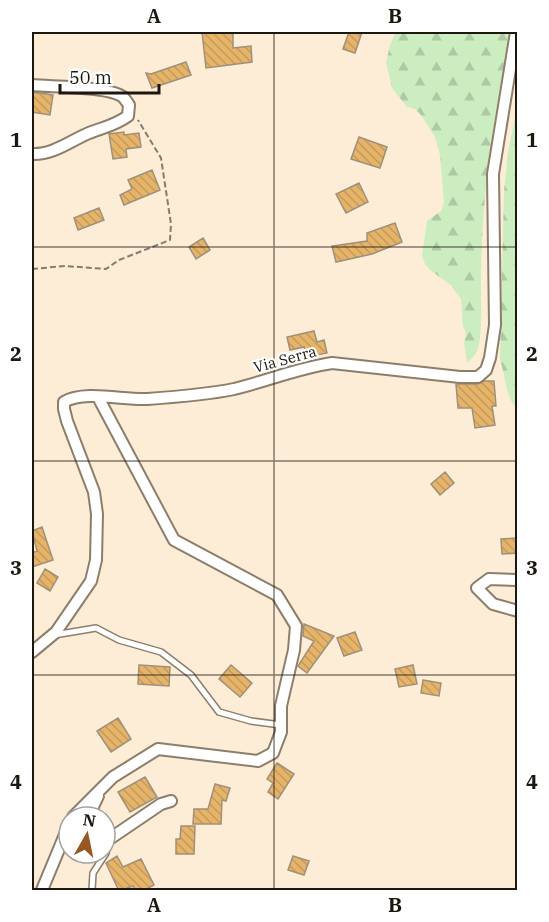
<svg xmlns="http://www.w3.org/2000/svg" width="549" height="922" viewBox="0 0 549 922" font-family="'IBM Plex Serif',serif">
	<defs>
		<pattern id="forest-firs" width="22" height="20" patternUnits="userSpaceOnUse" patternTransform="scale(1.5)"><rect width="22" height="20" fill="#cbedc0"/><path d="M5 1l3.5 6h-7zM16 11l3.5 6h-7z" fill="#aecaa4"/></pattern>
		<pattern id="building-back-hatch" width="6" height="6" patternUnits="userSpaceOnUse" patternTransform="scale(1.5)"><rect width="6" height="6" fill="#e6b469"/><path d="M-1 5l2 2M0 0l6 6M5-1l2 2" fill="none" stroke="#c59a5a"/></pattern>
	</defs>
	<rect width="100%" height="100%" fill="#fdedd7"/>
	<path fill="url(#forest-firs)" d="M396,32H512C493,115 481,200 481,285C481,300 483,341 476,353C474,357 469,360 467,363L464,343L466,334L463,326L461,299L452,286L430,270L425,264L422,256L427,221L441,211L444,203L440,155L435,137L421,115L415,109L407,107L392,88L386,62L390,45Z
		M517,107V410C505,395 506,378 500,360L504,191L508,152Z"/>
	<path fill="url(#building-back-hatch)" stroke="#9f907c" stroke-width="1.5" d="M202,32H233V48L251,46L252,62L206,68Z
		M349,32H362L355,53L343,49Z
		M186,62L191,75L152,88L146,73L151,74Z
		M32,92L53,95L50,115L32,112Z
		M124,132V135L139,133L141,147L126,149L127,157L113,159L109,134Z
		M359,137L387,147L380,168L351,159Z
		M152,170L160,190L124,205L120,195L132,189L128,180Z
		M359,183L368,202L346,213L336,194Z
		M99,208L104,220L78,230L74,218Z
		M395,223L402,242L372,254L336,262L332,246L367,241V233Z
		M203,238L210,250L196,259L189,247Z
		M314,331L317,342L324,340L327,353L307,357L304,347L290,350L287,337Z
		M484,381H494L496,406H492L495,425L475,428L472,408H458L456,384H478Z
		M445,472L454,483L440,495L431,484Z
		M42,527L53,560L32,567V553L37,551L32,531Z
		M518,538V553L502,554L501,539Z
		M45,569L58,577L50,591L37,583Z
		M304,624L334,636L307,673L298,666L314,641L303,636Z
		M355,632L362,650L344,656L337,638Z
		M139,665L170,667L169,686L138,684Z
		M231,665L252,683L240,697L219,679Z
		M413,665L417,684L399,687L395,669Z
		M423,680L441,683L439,696L421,693Z
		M118,718L131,739L111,752L97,731Z
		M277,763L294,774L278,799L268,792L273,783L267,779Z
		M145,777L157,797L130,812L118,792Z
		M215,784L230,788L226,801L222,800L221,824H193L194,809H208Z
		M181,826H195L194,854H176V839H180Z
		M117,856L123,867L141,859L154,885L143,891H135L133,886L119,891L106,863Z
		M293,856L309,861L304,875L288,870Z"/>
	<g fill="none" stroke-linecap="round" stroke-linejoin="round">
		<g stroke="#8c7e6a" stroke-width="8">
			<path id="service" d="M54,635L96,628L119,640L161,652L191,675L219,712L251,721L281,725
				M92,890L93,873L106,853L108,841"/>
		</g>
		<g stroke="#8c7e6a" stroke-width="14">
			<path id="minor" d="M32,85C51,87 108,86 123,97C125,99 127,102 129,105L128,116C114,126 104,127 89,133C70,141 53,155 32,154
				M518,580L489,579L477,588L493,604L518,611
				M32,652L56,632L91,581L96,560L97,514L94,492L67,421L64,409V402C84,390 123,400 146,399C175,397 205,395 234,389C267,381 298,368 332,363L460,377H478L486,370L490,358L495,325L493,174L516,32
				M73,817L113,777L158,749L258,761L273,753L281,732V706L294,650L296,626L277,595L174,540L98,397
				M88,817L98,796
				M105,842L161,804L171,801
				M42,890L69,825"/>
		</g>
		<path stroke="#867c6e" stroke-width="2" stroke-dasharray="6 3" stroke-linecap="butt" d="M32,269L65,266L106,269L119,260L170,240L171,224L161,158L138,120"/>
		<use href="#service" stroke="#fff" stroke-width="5"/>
		<use href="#minor" stroke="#fff" stroke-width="10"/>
	</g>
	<path fill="none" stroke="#1c170f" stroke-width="1.5" stroke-opacity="0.55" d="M274,32V890M32,247H518M32,461H518M32,675H518"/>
	<g text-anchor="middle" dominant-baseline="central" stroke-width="4.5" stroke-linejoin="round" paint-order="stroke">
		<g font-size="15" fill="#1c170f" stroke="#fff">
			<text transform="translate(285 359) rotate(-15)">Via Serra</text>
		</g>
	</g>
	<rect width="549" height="922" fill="none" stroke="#ffffff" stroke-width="66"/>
	<g transform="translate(87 835) rotate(9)"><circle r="28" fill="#ffffff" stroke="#a4a29f" stroke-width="1.5"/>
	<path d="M0-4.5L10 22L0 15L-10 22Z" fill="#985721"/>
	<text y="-9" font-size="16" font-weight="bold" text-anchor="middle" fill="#1c170f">N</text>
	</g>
	<path d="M60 84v9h99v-9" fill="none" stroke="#1c170f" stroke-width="3"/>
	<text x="69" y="84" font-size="18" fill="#1c170f" stroke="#ffffff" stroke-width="4.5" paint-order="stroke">50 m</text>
	<rect x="33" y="33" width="483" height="856" fill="none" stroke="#1c170f" stroke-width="2"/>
	<g font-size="20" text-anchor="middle" font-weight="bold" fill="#1c170f">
		<text x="154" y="23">A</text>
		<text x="395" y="23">B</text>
		<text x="16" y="147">1</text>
		<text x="532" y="147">1</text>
		<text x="16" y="361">2</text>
		<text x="532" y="361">2</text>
		<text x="16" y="575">3</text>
		<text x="532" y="575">3</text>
		<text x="16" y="789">4</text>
		<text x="532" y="789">4</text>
		<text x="154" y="912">A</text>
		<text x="395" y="912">B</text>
	</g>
</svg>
